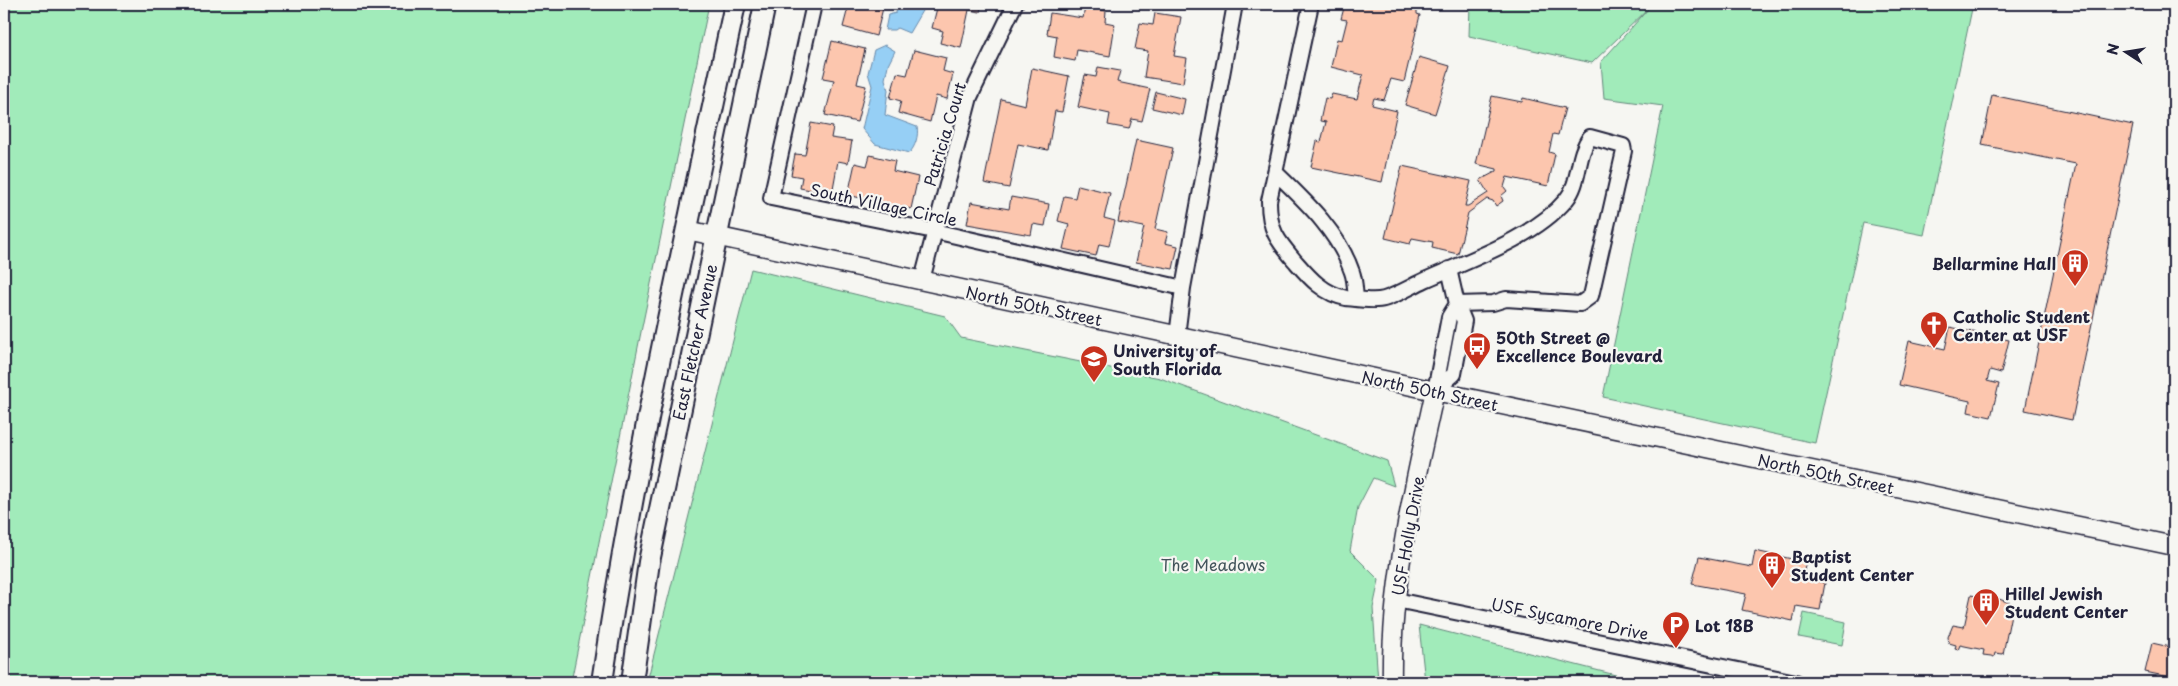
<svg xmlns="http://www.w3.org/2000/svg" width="2178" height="686" viewBox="0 0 2178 686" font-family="'Playpen Sans',sans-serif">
	<rect width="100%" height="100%" fill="#f6f6f2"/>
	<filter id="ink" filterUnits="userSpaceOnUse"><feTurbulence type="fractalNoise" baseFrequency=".02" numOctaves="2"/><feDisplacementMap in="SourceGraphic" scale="10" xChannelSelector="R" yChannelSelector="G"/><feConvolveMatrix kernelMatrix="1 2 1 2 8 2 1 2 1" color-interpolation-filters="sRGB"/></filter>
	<g filter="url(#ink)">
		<path fill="#a1ebba" stroke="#62867a" d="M4,4H709L642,327L571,682H4Z
			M1470,4H1973L1924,235L1863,223L1815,443L1603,397L1663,106L1604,98L1601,62L1649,8L1592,63L1469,36Z
			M751,269L945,316L961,338L1160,378L1387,461L1394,486L1373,478L1358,507L1350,551L1379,580L1373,608L1378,682H647Z
			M1804,613L1846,622L1842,645L1799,637Z
			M1419,625L1643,682H1425Z"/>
		<path fill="#96cff5" stroke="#688aab" d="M898,4H926L909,33L897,28L894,30H885L888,15L896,13Z
			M885,45L895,51L888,65L885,79L888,90L885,115L917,127C919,135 915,148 909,153L875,144L862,129L872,86L868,73L874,50Z"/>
		<path fill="#fcc6ae" stroke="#22223b" d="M849,4H884L876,36L843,27Z
			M938,4L959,8L960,4H982L980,12L969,10L961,48L940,43L943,31L932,28Z
			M1345,4H1391L1417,10V14L1420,15L1404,82L1391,79L1384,100L1374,98L1372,105L1397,111L1382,182L1311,167L1317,141L1321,142L1326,122L1320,121L1325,98L1330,99L1332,94L1357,99L1363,75L1331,67L1337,39L1342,40L1347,20L1341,19Z
			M1085,7L1106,11L1105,22L1115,24L1110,56L1077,50L1075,61L1054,57L1057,36L1047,34L1050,13L1083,18Z
			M1155,13L1181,17L1174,56L1187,58L1183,83L1144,77L1148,51L1135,49L1140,23L1153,25Z
			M832,41L865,49L857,84L866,86L857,122L825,115L834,80L823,78Z
			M914,50L946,58L943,71L953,74L947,99L936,96L930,122L898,113L901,101L890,98L897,73L907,75Z
			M1419,57L1450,66L1435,114L1405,105Z
			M1098,67L1120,71L1117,82L1150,89L1142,121L1132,119L1129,129L1108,125L1110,114L1078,107L1085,75L1096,77Z
			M1032,68L1069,76L1062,112L1055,111L1048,150L1018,144L1009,188L984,183L1001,99L1025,105Z
			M1156,92L1185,99L1182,115L1152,108Z
			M1992,95L2133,125L2072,420L2025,410L2076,164L1982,145Z
			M1492,96L1522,102L1523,98L1565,108L1558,135L1553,134L1549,152L1555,154L1548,186L1507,177L1504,187L1507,191L1501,196L1503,201L1496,206L1493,201L1487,199L1468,213L1458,254L1432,248L1433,242L1412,238L1410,244L1385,238L1402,166L1471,181L1465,206H1468L1488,193L1480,180L1497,171V169L1476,164Z
			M811,123L833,127L831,138L852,141L848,163L838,161L832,194L800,188L802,177L791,175L795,154L805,155Z
			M1136,140L1173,148L1155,229L1168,232L1165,243L1178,246L1173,269L1136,262L1144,227L1118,222Z
			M870,155L895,161L893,171L918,177L911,209L898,206L896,217L870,211L873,201L848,195L855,163L867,166Z
			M1078,185L1110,193L1104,218L1115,221L1109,246L1099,244L1096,256L1063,249L1069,224L1058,221L1064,196L1075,198Z
			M1011,197L1049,204L1045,226L1033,224L1031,235L967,224L971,202L1009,209Z
			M1950,327L2009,340L2001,373L1990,370L1987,381L1999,384L1991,417L1968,412L1970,401L1899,385L1909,341L1945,349Z
			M1755,551L1806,562L1802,578L1825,583L1820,610L1796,606L1793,621L1742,610L1746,594L1692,584L1699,557L1752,567Z
			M1971,595L1995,600L1996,598L2013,604L2003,654L1995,653L1994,657L1991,656L1983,655L1984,650L1960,645L1958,650L1955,649L1956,645L1949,643L1948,637L1953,625L1964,627Z
			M2152,643L2174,648V678L2145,672Z"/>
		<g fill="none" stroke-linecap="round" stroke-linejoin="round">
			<g stroke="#22223b" stroke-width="18">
				<path id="minor" d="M814,4L771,198L934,231L1183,288
					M1311,4L1269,201C1269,230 1277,240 1295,261C1309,277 1323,294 1346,298C1356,299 1374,302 1384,299C1397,295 1412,286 1425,280C1469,260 1534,238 1566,200C1581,182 1576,156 1590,137L1623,146L1624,151L1591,296L1580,304L1506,299L1493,303L1457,304L1449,269
					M1275,172C1305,201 1338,231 1352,272C1355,280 1355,290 1356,298
					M922,280L970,97L1015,4
					M1457,304L1464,321L1454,374L1435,391L1449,317Z
					M1177,336L1183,288L1235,4
					M1396,600L1796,682"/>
			</g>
			<g stroke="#22223b" stroke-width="21">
				<path id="tertiary" d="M687,230L1435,391L2174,546
					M1392,682C1390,585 1414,486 1435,391"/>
			</g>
			<g stroke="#22223b" stroke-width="24">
				<path id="secondary" d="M602,682C636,454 687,229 735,4
					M632,682L649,562L765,4"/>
			</g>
			<use href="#minor" stroke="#f6f6f2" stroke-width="14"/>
			<use href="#tertiary" stroke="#f6f6f2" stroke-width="18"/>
			<use href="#secondary" stroke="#f6f6f2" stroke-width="20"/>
		</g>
	</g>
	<defs>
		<g id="building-pin" transform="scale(1.4375)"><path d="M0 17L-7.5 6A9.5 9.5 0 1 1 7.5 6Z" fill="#c8321e" stroke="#f6f6f2"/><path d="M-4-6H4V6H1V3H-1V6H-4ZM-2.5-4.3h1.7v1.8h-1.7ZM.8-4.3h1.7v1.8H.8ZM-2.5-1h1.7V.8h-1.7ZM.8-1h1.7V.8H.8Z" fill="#fff"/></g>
		<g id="church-pin" transform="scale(1.4375)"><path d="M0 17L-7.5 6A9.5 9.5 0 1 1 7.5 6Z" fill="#c8321e" stroke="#f6f6f2"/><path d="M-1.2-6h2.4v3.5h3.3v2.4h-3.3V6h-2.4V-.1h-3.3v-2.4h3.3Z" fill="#fff"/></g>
		<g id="bus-pin" transform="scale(1.4375)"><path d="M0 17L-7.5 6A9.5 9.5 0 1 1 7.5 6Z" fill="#c8321e" stroke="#f6f6f2"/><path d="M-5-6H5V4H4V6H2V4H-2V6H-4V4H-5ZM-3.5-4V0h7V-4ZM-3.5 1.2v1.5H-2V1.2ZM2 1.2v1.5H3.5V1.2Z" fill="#fff"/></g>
		<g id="university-pin" transform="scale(1.4375)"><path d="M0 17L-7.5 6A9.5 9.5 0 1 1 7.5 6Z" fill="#c8321e" stroke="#f6f6f2"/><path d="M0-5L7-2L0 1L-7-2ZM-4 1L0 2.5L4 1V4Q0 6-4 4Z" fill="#fff"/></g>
		<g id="parking-pin" transform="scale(1.4375)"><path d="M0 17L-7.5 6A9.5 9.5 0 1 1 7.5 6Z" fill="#c8321e" stroke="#f6f6f2"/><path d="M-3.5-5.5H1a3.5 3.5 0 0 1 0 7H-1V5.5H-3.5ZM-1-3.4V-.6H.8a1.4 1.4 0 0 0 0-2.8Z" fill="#fff"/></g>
	</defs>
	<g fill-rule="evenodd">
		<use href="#building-pin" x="2075" y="263"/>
		<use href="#church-pin" x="1934" y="325"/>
		<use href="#bus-pin" x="1477" y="346"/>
		<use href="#university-pin" x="1094" y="359"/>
		<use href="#building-pin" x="1772" y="565"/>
		<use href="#building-pin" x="1986" y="602"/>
		<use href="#parking-pin" x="1676" y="625"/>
	</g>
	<g text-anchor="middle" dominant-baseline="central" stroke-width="4.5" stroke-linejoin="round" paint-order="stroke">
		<g font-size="16" fill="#22223b" stroke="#f6f6f2">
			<text transform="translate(944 134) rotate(-73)">Patricia Court</text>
			<text transform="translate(884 204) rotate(12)">South Village Circle</text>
			<text transform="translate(1034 305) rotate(12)">North 50th Street</text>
			<text transform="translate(694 342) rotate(-78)">East Fletcher Avenue</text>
			<text transform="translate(1430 390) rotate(12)">North 50th Street</text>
			<text transform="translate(1826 473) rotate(12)">North 50th Street</text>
			<text transform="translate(1407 536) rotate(-80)">USF Holly Drive</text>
			<text transform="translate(1570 618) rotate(11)">USF Sycamore Drive</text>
		</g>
		<g font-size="16" font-weight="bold" fill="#22223b" stroke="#f6f6f2" text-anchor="start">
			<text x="2056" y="263" text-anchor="end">Bellarmine Hall</text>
			<text x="1953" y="316">Catholic Student<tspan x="1953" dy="18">Center at USF</tspan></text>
			<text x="1496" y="337">50th Street @<tspan x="1496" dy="18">Excellence Boulevard</tspan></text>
			<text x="1113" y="350">University of<tspan x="1113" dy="18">South Florida</tspan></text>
			<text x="1791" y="556">Baptist<tspan x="1791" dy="18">Student Center</tspan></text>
			<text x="2005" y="593">Hillel Jewish<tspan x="2005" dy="18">Student Center</tspan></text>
			<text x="1695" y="625">Lot 18B</text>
		</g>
		<g font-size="16" fill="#42545b" stroke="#f6f6f2">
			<text x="1213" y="564">The Meadows</text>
		</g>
	</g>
	<rect width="2178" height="686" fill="none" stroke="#f6f6f2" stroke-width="20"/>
	<rect x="10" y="10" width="2158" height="666" fill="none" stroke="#22223b" stroke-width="2" filter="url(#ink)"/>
	<g transform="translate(2126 52) rotate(282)" stroke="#f6f6f2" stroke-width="4" paint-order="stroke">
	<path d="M0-4L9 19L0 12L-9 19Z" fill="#22223b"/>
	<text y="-8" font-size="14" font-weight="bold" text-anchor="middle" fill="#22223b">N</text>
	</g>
</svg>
